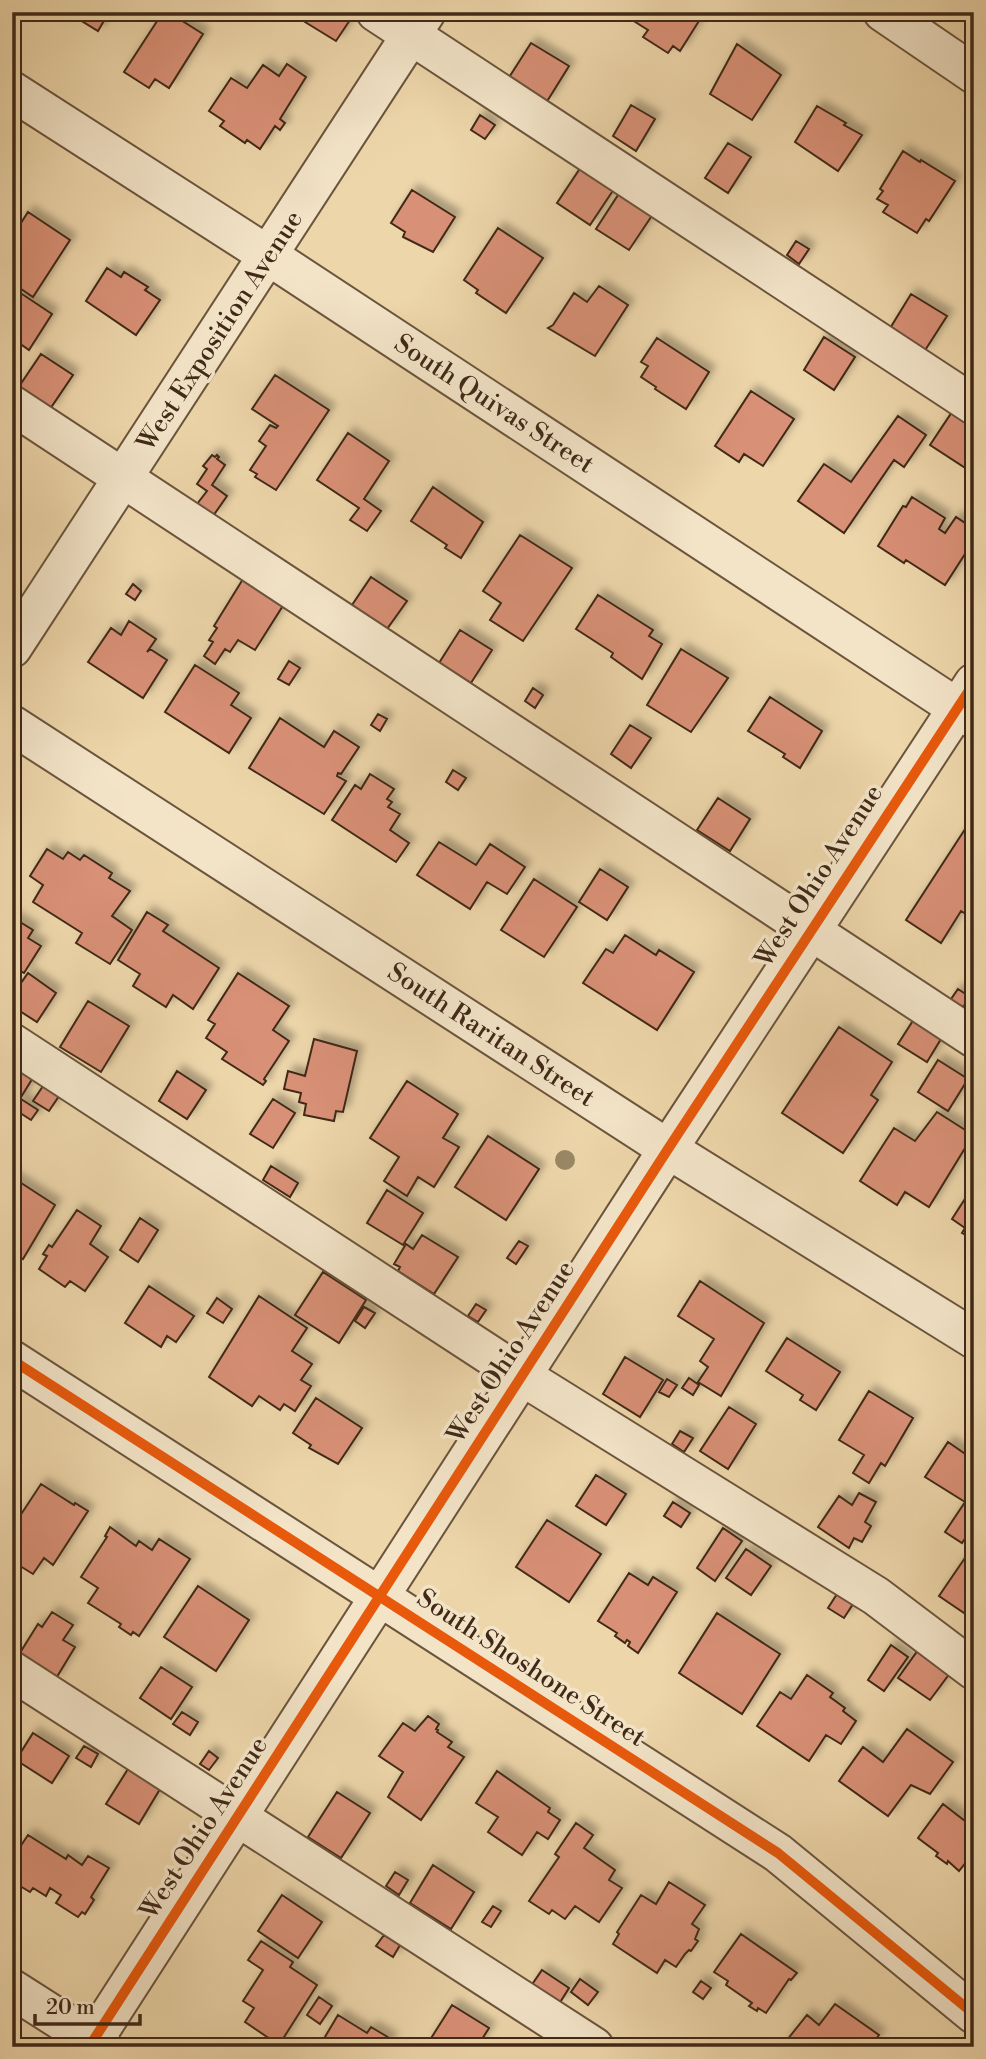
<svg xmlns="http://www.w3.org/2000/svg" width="986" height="2059" viewBox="0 0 986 2059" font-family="'Libre Bodoni',serif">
	<defs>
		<filter id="shadow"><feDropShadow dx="6" dy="-6" stdDeviation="3.5" flood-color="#0004"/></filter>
	</defs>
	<rect width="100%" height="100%" fill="#edd6aa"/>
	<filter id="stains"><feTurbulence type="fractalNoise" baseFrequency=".00286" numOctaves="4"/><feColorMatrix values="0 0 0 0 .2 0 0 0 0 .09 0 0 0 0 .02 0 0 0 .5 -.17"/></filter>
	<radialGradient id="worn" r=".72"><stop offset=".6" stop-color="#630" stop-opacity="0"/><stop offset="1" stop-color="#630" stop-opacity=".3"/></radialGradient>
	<path fill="#d89076" stroke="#402918" stroke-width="2" filter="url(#shadow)" d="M67,12H109L98,31Z
		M163,12H168L203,34L169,88L155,79L149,88L124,72Z
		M311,12H352L354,14L336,41L305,22Z
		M637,12H702L704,13L680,51L673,46L668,53L643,37L648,30L632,20Z
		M531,43L569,66L546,103L508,79Z
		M737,44L781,75L752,120L710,94Z
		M287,64L306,77L280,119L285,123L280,130L275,126L260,149L247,140L245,143L220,126L224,121L209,111L231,78L247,88L263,65L279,76Z
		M631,105L655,119L636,151L613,136Z
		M817,106L846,123L844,125L862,135L838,171L795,142Z
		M480,115L495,125L485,139L471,130Z
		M728,143L751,157L728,193L705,178Z
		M903,151L920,162L921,160L955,181L929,221L926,219L917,233L883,212L888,205L877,199L883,191L880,189Z
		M581,167L614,189L590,225L557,203Z
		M412,190L455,217L433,252L403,237L405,232L391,223Z
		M620,192L653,214L629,250L596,229Z
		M28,212L70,240L33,297L21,289L16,298L12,295V237Z
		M498,228L543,258L506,313L476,293L478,290L464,280Z
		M796,241L809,249L799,264L787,255Z
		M107,268L121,277L124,272L148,287L145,290L160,300L136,335L86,301Z
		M599,286L628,305L595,356L548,328L553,325L574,293L587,302Z
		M22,294L52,314L29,350L12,338V308Z
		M911,294L947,316L924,352L889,330Z
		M824,337L855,357L834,390L804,370Z
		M657,338L709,372L686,409L655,389L656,387L641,377L648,366L641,362Z
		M41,354L73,375L50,409L18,388Z
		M275,375L329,410L276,490L255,477L257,474L250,470L266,446L259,441L270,425L276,428L278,426L252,409Z
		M751,391L794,419L763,466L744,454L739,462L715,446Z
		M954,409L974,422V465L970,471L930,445Z
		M898,416L926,435L904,467L894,460L844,533L798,501L824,464L851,482Z
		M348,433L389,461L364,499L381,511L367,531L350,520L359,508L317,480Z
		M212,455L215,457L217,455L219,457L217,459L225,465L212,485L227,496L213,516L197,504L207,491L197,484L207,469L203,466Z
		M433,487L483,522L461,558L445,548L447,545L411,521Z
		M912,497L945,518L939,529L945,533L956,517L974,529V540L945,585L906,560L904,563L878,546L903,506L906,507Z
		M520,535L572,568L523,641L490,620L501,603L483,591Z
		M371,577L407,601L387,629L352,605Z
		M243,579L284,604L255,650L238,640L230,652L225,649L215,664L204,656L213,642L209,640L217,628L214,626Z
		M133,584L141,591L135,600L126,594Z
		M598,595L653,630L649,636L662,644L642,679L611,657L613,653L576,629Z
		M129,621L156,639L147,652L150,649L167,660L143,698L88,662L111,628L121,635Z
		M460,630L492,650L471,683L439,663Z
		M681,649L728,678L691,732L647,705Z
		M289,661L300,668L289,685L278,679Z
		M195,665L239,693L231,705L251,718L229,753L165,712Z
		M533,688L543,695L535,708L525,701Z
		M770,697L822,731L800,768L783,757L785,754L748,731Z
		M378,714L387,719L380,731L371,725Z
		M280,718L324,747L334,731L359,747L341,774L338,773L337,776L346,781L324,814L249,768Z
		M630,725L651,738L631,768L611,754Z
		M453,770L466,778L458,790L446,782Z
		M370,774L394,789L387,799L392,802L388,807L400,814L390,830L409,843L396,862L332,820L355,785L361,789Z
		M718,798L750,819L730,851L697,830Z
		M969,823L974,826V919L961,911L941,943L906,920Z
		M439,842L476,865L490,844L525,867L507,894L487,882L470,909L417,875Z
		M47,849L63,859L68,852L80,860L84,855L112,873L109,878L130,891L112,916L132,930L110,964L76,943L82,933L33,902L43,885L30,876Z
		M600,869L628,887L607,920L579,902Z
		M534,879L577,907L544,957L501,930Z
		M147,912L168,925L163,931L219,968L193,1009L173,995L166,1007L133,986L140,974L118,960Z
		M12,917L33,930L28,938L41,946L24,973L12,967Z
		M625,935L656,955L659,950L694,972L657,1030L583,983L606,949L613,953Z
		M28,973L56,993L37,1022L12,1006V996Z
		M238,973L289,1006L273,1030L289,1041L264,1079L266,1081L263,1085L222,1059L227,1052L206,1038L215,1024L208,1020Z
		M958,989L970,997L961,1010L949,1002Z
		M88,1001L129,1026L101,1072L60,1047Z
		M916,1016L944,1034L927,1062L898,1044Z
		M839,1027L892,1062L871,1095L878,1100L843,1153L782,1113Z
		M314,1039L357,1051L343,1112L336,1111L334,1121L304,1115L306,1104L299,1102L301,1093L284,1089L288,1071L305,1076Z
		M938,1060L968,1079L948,1111L918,1092Z
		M12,1063L34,1076L18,1102L12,1099Z
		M177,1071L206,1090L187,1119L159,1101Z
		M407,1081L458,1114L443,1138L459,1147L434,1187L418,1177L407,1196L384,1181L399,1157L370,1138Z
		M43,1086L59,1096L49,1111L33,1101Z
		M21,1099L38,1110L31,1120L14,1109Z
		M273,1099L295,1113L273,1148L250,1134Z
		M937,1112L973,1135L929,1207L905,1192L897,1205L860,1181L894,1128L915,1141Z
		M488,1136L539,1169L506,1220L455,1187Z
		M271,1166L298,1183L290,1197L263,1180Z
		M12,1177L55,1205L23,1259L12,1252Z
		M974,1185V1240L962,1233L965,1228L952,1219Z
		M387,1190L423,1213L403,1245L367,1223Z
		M77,1210L101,1226L90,1244L108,1257L85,1291L70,1281L65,1287L39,1269L47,1256L43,1254L49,1245L52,1247Z
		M140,1218L158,1230L138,1262L120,1250Z
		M422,1235L458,1257L434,1294L398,1271L400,1267L394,1264L406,1244L413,1249Z
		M519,1241L528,1246L516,1264L507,1258Z
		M323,1272L366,1300L339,1343L295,1315Z
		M700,1281L764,1323L721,1396L698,1382L708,1367L700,1361L714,1339L678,1316Z
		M149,1286L194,1316L176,1342L167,1336L161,1347L125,1323Z
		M259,1296L307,1328L292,1351L312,1364L301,1380L311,1386L295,1411L284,1404L280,1410L259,1396L252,1406L209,1377Z
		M217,1298L232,1309L223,1323L207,1313Z
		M476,1304L486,1310L478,1322L468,1316Z
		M364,1307L375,1313L365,1328L355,1321Z
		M787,1338L840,1372L816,1410L800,1400L803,1395L766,1371Z
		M625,1357L663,1380L640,1417L603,1394Z
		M689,1378L699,1385L693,1395L682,1388Z
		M667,1379L677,1385L669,1397L659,1392Z
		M869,1391L913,1418L885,1466L881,1463L869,1483L853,1473L864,1455L839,1440Z
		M316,1398L362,1428L338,1464L309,1448L311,1445L293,1433Z
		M729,1407L756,1424L728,1469L700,1451Z
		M680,1431L693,1438L684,1452L672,1444Z
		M948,1442L974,1460V1525L962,1543L945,1532L965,1502L925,1477Z
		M596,1475L626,1494L606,1525L576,1506Z
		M41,1484L74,1505L75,1503L88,1511L53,1565L44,1558L33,1574L12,1561V1528Z
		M859,1493L876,1502L865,1522L871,1526L862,1542L854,1538L849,1548L818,1527L839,1496L852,1505Z
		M673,1502L690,1513L681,1527L664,1516Z
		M547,1520L601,1554L569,1602L516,1567Z
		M110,1527L136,1546L139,1541L152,1550L159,1539L190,1559L139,1636L133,1632L131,1635L119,1627L121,1624L88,1603L98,1588L81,1577L107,1537L105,1536Z
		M723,1528L742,1541L715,1581L697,1568Z
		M746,1549L771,1566L751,1595L726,1578Z
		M969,1552L974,1555V1611L970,1617L939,1596Z
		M629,1573L648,1585L653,1577L677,1592L638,1653L628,1646L630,1642L627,1640L625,1643L615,1636L617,1633L598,1621Z
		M198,1586L249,1620L216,1671L164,1637Z
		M837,1594L853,1604L844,1618L828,1608Z
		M52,1612L73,1625L63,1640L75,1647L55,1680L18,1656L38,1624L42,1627Z
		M717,1613L780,1654L742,1714L679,1673Z
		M891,1645L908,1657L884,1691L868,1680Z
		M921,1646L953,1669L930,1700L898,1678Z
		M161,1667L192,1687L171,1719L140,1698Z
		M807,1675L833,1693L830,1697L845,1708L843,1711L856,1721L841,1744L826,1735L809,1761L757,1726L780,1692L791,1699Z
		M182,1712L198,1722L190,1735L173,1724Z
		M428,1716L439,1724L436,1729L438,1730L437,1732L452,1742L448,1747L464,1757L421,1820L388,1797L403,1772L379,1756L403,1723L415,1731Z
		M907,1729L953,1762L930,1794L911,1785L888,1816L839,1781L863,1747L883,1762Z
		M33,1733L69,1756L52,1783L16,1760Z
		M84,1746L98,1754L91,1767L76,1758Z
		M209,1751L218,1758L209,1770L200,1764Z
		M128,1769L160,1789L139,1824L106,1804Z
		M497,1771L550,1808L548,1812L560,1820L548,1839L537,1832L522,1855L488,1832L498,1817L476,1803Z
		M337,1792L370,1813L341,1858L308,1837Z
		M943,1804L974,1828V1852L959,1871L948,1861L947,1864L936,1856L938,1853L918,1838Z
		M576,1823L593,1835L584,1848L615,1870L609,1880L622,1888L599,1922L575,1906L565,1919L552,1910L549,1914L529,1901L559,1857L555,1854Z
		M28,1835L66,1859L68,1855L82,1865L88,1856L109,1868L91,1897L94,1900L85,1914L82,1912L78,1917L56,1903L61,1895L50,1888L46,1896L33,1888L30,1892L15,1883L19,1877L12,1873V1859Z
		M433,1865L474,1892L451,1929L410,1903Z
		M395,1872L408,1880L399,1895L386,1886Z
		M669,1882L705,1905L692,1924L699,1929L695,1939L698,1941L691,1951L689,1950L685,1954L676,1967L665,1960L657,1973L613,1944L619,1934L617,1932L641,1895L656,1904Z
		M282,1895L322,1922L298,1958L258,1931Z
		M493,1906L501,1911L491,1927L482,1922Z
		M741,1934L797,1973L791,1980L789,1979L766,2013L758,2008L757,2011L749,2006L752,2003L726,1985L728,1981L714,1972Z
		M384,1935L400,1945L393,1957L376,1946Z
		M261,1941L293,1962L290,1967L317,1985L279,2045L245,2022L254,2008L243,2001L263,1970L248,1960Z
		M542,1970L569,1988L559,2004L531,1986Z
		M580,1979L598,1992L588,2005L571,1992Z
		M701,1981L711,1988L703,1999L693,1992Z
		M319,1997L332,2006L320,2024L307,2015Z
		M835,2004L879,2035L870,2047L783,2045L807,2015L819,2025Z
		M452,2005L489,2028L477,2047H433L428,2043Z
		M338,2015L367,2033L371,2027L391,2039L386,2047H319Z"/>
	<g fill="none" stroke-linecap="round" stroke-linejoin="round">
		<g stroke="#6b543c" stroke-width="42">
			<path id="minor" d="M376,12L974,405
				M883,12L974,74
				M12,91L269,256L974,719
				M12,405L974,1038
				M12,648L426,12
				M12,725L668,1149L974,1339
				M12,1043L522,1376L876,1596L974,1670
				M12,1360L778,1853L974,2014
				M12,1671L594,2047
				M12,1989L103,2047
				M89,2047L668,1149L974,683"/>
		</g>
		<use href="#minor" stroke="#f3e4c8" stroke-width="38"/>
		<g stroke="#f3e4c8" stroke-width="15">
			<path id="cycleway" d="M12,1360L778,1853L974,2014
				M89,2047L668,1149L974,683"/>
		</g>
		<use href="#cycleway" stroke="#e8590c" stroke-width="10"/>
	</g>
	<circle fill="#9a8766" cx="565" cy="1160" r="10"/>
	<g text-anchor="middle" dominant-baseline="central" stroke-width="7" stroke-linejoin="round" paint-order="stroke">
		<g font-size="26" fill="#402918" stroke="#f3e4c8">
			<text transform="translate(220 331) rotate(-57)">West Exposition Avenue</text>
			<text transform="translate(494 404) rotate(33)">South Quivas Street</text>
			<text transform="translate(819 876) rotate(-57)">West Ohio Avenue</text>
			<text transform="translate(491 1035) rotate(33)">South Raritan Street</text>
			<text transform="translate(511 1352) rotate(-57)">West Ohio Avenue</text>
			<text transform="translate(531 1668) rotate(33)">South Shoshone Street</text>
			<text transform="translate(204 1828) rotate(-57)">West Ohio Avenue</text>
		</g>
	</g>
	<rect width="986" height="2059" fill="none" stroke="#edd6aa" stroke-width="42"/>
	<rect x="14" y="14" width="958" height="2031" fill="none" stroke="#402918" stroke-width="3.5"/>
	<rect x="21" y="21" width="944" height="2017" fill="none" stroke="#402918" stroke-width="2"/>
	<path d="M35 2014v10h105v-10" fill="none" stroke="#402918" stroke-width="3.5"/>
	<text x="46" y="2014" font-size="21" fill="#402918" stroke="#f3e4c8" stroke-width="5" paint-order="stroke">20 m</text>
	<rect width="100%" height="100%" filter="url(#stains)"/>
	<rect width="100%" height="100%" fill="url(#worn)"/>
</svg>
